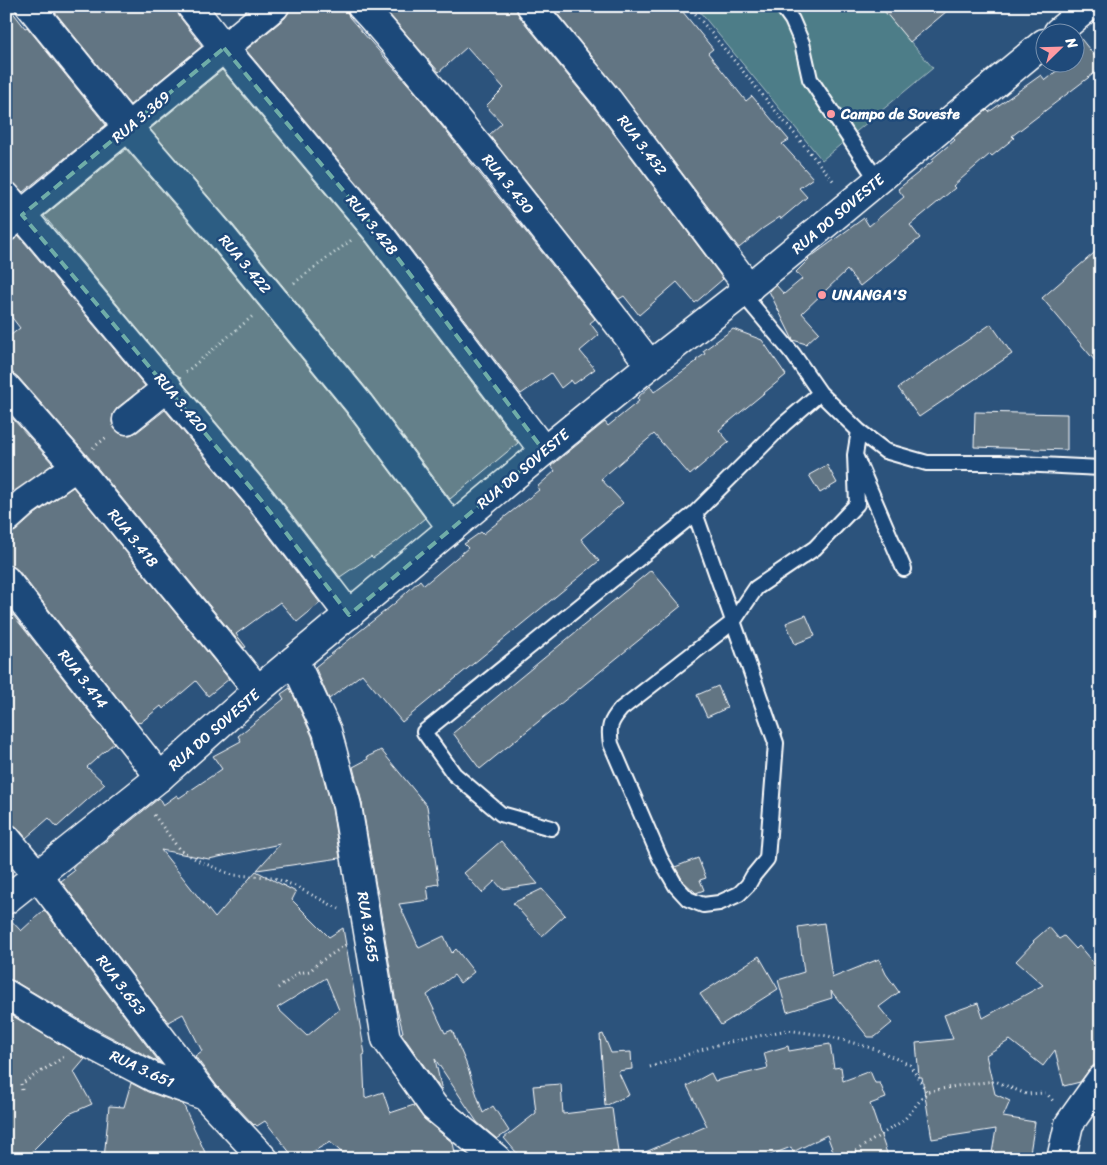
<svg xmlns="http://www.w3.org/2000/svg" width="1107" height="1165" viewBox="0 0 1107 1165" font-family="Sriracha,sans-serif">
	<rect width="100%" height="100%" fill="#2c537c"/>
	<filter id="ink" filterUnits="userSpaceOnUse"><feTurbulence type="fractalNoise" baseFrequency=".02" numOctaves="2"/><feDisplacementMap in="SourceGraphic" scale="10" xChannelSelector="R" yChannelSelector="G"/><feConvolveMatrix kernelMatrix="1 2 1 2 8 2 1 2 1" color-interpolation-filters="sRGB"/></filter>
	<g filter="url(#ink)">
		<path fill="#4d7d88" stroke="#a6bec4" d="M695,6H880L933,68L822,160Z"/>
		<path fill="#627583" stroke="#fff" fill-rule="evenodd" d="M6,6H8L25,28L27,27L106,125L23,192L12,182L6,181Z
			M50,6H176L179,16L202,46L130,105Z
			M290,6H346L349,17L414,91L595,319L590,323L599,335L580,351L595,369L574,384L571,380L561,388L551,373L521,394L390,222L246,50L285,18L289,12Z
			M382,6H516L519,16L596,110L723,279L695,303L677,282L639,315L624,296L619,299L489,135L502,123L486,106L504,88L467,47L439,72Z
			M551,6H678L713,49L708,53L746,101L752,96L789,140L782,144L813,178L799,188L807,197L781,219L780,217L762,229L739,248L620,91Z
			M880,6H953L910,42Z
			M1078,35L1101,64V68L1012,136L1014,138L992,156L990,154L953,186L955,188L910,225L920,238L860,286L847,270L802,313L819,332L806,344L793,340L769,291L776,285L784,294L802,279L796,272L812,256L864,218L869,226L904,197L898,189L933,161L932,159L955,140L953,138L987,110L989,112L1041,75L1045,80L1068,62H1074V39Z
			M222,70L366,242L518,443L450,499L371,394L233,225L150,129Z
			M126,149L209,245L347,414L425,518L396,542L373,558L371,556L340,577L273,490L182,382L180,377L175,374L44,216Z
			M19,236L145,386L117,408L113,414L112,422L115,429L121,434L130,435L137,432L165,410L249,510L320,603L297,622L280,602L236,634L246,647L244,648L86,454L18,377L11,372H6V339L20,328L6,310V242Z
			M1101,247V368L1042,298Z
			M991,324L1012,354L919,417L898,388Z
			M733,329L762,340L786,375L719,430L729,442L690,475L654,434L601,479L623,503L581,539L599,561L402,722L362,674L329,699L315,667L395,603L420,580L424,585L468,548L464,544L481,532L483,534L539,490L537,487L555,471L551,466L601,425L605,422L608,426L639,401L637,398L650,386L654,392L697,361L696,360L705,354L703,351Z
			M6,411L53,464L6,498Z
			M975,412L1067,414V450L974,447Z
			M827,465L837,483L820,493L809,475Z
			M73,487L229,679L208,696L196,681L163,709L161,706L140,723L139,722L137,723L18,570L12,566L6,565V534L16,531L35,514Z
			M651,570L681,606L480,769L453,733Z
			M6,606L114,743L87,767L105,784L57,827L49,818L26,838L18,828L12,824L6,823Z
			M806,615L815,636L795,644L786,623Z
			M718,686L727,708L707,717L697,695Z
			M290,688L312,736L332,809L340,858L257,870L280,844L209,859L161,850L215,918L256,871L296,892L292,900L329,937L343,928L365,1054L363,1055L365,1098L383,1092L390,1113L414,1105L424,1119L453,1143L456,1157L446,1159H349L330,1142L300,1159H295L265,1121L257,1126L255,1124L254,1125L217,1086L195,1056L202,1051L183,1014L168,1022L61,881L74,871L72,868L158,799L159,798L163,805L177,795L179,798L222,769L213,756L241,741L238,736L284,699L281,694ZM326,978L339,1010L307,1036L277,1008Z
			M381,750L427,806L439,884L427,886L429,900L399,904L419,948L444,936L452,953L456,949L474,972L460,983L454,975L427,995L445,1033L452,1030L466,1063L483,1113L493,1106L509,1131L497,1139L477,1122L435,1059L442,1091L401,1033L403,1032L397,1009L378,896H379L376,886L362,803L353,767L368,759L367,757Z
			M501,841L538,884L502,889L495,881L482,893L464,873Z
			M698,858L706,878L700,880L704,890L696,893L683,881L675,867Z
			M542,889L565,915L542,936L513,903Z
			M44,910L160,1063L92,1027L14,981L6,978V915L21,931Z
			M824,923L832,978L879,959L886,974L899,992L879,1007L892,1023L875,1037H868L831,991L832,998L787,1012L778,980L804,972L798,927Z
			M1049,927L1059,939L1064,936L1076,949L1079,946L1101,972V1064L1094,1065L1089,1070L1080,1082L1064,1086L1055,1050L1043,1066L1010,1040L986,1055L995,1094L1010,1101L1003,1117L1035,1122L1029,1159H991L996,1129L932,1139L922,1077H919L916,1043L953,1039L944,1015L978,1003L983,1018L1043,985L1016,961L1034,942L1033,941Z
			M759,956L778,989L721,1025L700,994Z
			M6,1012L85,1059L74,1072L92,1104L69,1114L24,1159H6Z
			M603,1034L611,1053L631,1052L632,1069L618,1071L629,1095L605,1106L600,1035Z
			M830,1044L834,1068L841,1067L843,1081L870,1071L875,1083H880L886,1098L870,1104L889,1159H836L827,1135L793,1152L791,1147L760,1159H629L707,1126L687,1086L711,1073L715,1081L768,1068L764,1053L788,1046L789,1051Z
			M131,1083L148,1092L183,1104L208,1159H104L109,1106L124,1107Z
			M561,1084L563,1114L612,1108L619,1159H522L504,1138L536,1113L533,1086Z"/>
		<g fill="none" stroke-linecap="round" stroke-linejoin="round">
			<g stroke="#fff" stroke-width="18">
				<path id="service" d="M782,6L792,20L802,43L810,79L877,180
					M820,393L859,431L885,451L927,463H1000L1101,468
					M859,431L855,455L904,569
					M695,513L776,743L767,859L753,876L748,885L739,894L719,903L703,905L688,899L676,886L660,858L611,744C608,727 610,722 621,709L733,622L756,588L815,548L857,504L855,455
					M551,828L501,814L454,774L424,732L695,513L784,424L820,393L793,354L742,293"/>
			</g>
			<g stroke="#fff" stroke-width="31">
				<path id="minor" d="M30,6L128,127L221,235L359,404L452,528
					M191,6L224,48L378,232L544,451
					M361,6C406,54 446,107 488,158C542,227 597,295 650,365
					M531,6L608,100L749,288
					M6,196L261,500L349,615
					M6,227L275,6
					M6,387L74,464L258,690
					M127,420L168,387
					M6,519L25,502L75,467
					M6,580L160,777
					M294,660L327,731L347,806L386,1039L434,1107L497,1159
					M6,838L37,875L205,1096
					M6,994L84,1041L153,1077L205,1096L264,1159
					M1061,1159L1069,1124L1101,1079"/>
			</g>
			<g stroke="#fff" stroke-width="31">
				<path id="tertiary" d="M1058,32L1089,6
					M6,900L160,777L258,690L544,451L650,365L742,293L1044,43"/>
			</g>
			<path stroke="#fff" stroke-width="3" stroke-dasharray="1 4" stroke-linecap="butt" d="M689,6L835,183
				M294,283L353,239
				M186,372L254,315
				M93,448L108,436
				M154,815L179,849L197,860L232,875L272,877L295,886L339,909
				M278,988L299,973L310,971L318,963L346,945
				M650,1067L716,1045L787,1030L828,1036L875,1049L910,1065L927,1092
				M22,1090L21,1084L64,1057
				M843,1159L904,1120L927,1092L956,1086L995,1081L1026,1094L1046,1093L1055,1103"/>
			<use href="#service" stroke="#1f4a7a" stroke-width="14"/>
			<use href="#minor" stroke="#1f4a7a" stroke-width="28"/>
			<use href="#tertiary" stroke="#1f4a7a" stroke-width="28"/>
		</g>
	</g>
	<path fill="#6fada8" fill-opacity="0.2" stroke="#6fada8" stroke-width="4" stroke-dasharray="10 6" stroke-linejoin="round" d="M224,48L378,232L544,451L349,615L261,500L22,215Z"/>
	<g fill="#ff9aa2" stroke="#1f4a7a" stroke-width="2">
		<circle cx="831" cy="114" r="5"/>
		<circle cx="822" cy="295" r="5"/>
	</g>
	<g text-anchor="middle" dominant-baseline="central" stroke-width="5" stroke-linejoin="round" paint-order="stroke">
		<g font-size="15" font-weight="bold" fill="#fff" stroke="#1f4a7a" text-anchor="start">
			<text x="841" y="114">Campo de Soveste</text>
			<text x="832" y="295">UNANGA'S</text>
		</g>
		<g font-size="15" fill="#fff" stroke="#1f4a7a">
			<text transform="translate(141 117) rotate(-40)">RUA 3.369</text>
			<text transform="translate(642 145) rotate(53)">RUA 3.432</text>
			<text transform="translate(508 184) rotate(51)">RUA 3.430</text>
			<text transform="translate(838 214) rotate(-40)">RUA DO SOVESTE</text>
			<text transform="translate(372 225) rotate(51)">RUA 3.428</text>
			<text transform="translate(245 264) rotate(50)">RUA 3.422</text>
			<text transform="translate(181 403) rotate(50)">RUA 3.420</text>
			<text transform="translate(523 469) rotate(-40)">RUA DO SOVESTE</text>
			<text transform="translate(133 538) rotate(51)">RUA 3.418</text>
			<text transform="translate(83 679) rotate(52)">RUA 3.414</text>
			<text transform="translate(214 730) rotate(-41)">RUA DO SOVESTE</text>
			<text transform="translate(368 927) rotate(81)">RUA 3.655</text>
			<text transform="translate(121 985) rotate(53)">RUA 3.653</text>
			<text transform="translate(142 1069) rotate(25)">RUA 3.651</text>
		</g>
	</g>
	<rect width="1107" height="1165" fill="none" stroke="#1f4a7a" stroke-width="25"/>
	<rect x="12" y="12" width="1082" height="1140" fill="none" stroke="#fff" stroke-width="2" filter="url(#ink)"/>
	<g transform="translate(1060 48) rotate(67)"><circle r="24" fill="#1f4a7a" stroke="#7992af"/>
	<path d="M0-4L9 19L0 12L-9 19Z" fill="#ff9aa2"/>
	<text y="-8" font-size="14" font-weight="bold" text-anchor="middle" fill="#ffffff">N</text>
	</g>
</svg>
